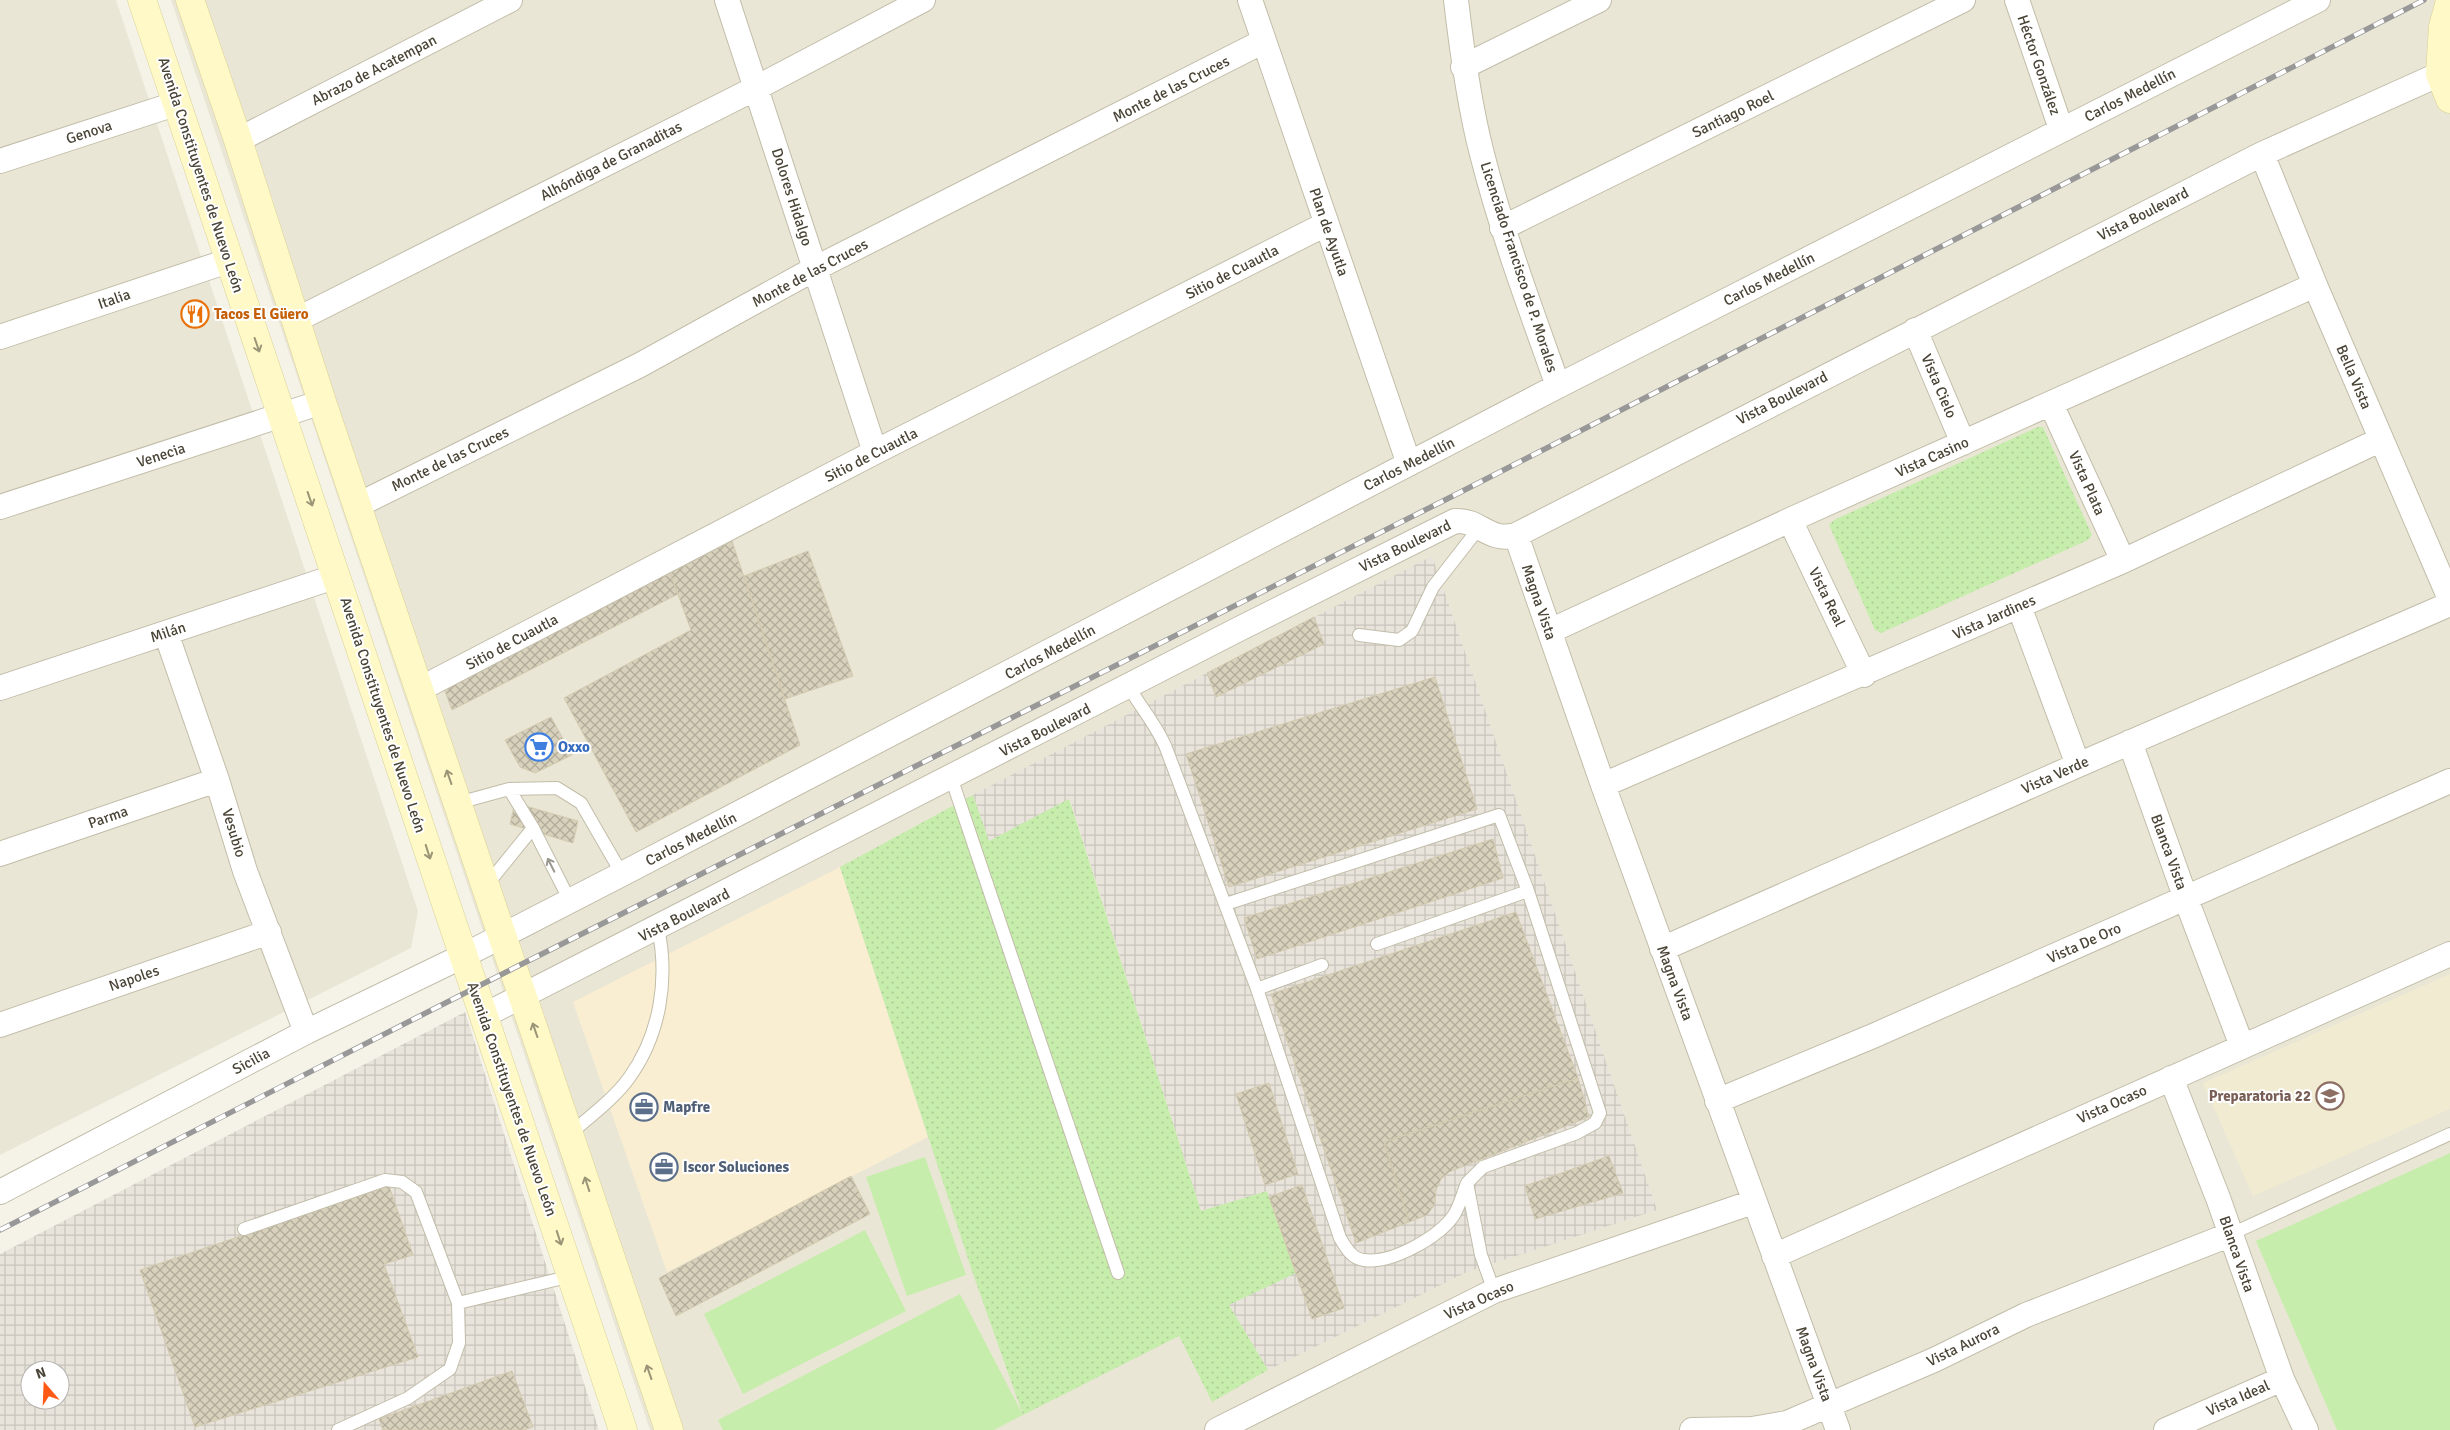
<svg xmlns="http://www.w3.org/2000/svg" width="2450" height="1430" viewBox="0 0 2450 1430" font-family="Signika,sans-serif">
	<defs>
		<pattern id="industrial-grid" width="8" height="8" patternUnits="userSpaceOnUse" patternTransform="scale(1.25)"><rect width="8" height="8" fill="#e8e4dc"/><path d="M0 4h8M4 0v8" fill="none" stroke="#c8c5bd"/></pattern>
		<pattern id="grass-dots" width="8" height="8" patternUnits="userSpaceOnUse" patternTransform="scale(1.25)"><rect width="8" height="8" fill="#c7edad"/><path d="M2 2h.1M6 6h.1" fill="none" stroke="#accc95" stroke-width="1.8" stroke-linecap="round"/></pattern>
		<pattern id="building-cross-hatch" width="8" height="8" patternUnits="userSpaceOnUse" patternTransform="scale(1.25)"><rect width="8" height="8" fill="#d8d1bc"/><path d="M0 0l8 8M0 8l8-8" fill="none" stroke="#b1ab9a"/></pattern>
	</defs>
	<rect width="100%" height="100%" fill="#f5f3e8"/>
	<path fill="#eae6d5" d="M0,0H116L418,911L411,948L0,1155Z
		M171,0H2450V1430H650Z"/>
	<path fill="#f9eed2" d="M840,867L928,1137L667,1272L573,1002Z"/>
	<path fill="url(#industrial-grid)" fill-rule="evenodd" d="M1432,556L1657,1210L1467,1272L1268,1370L1229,1305L1267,1191L1201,1211L1070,799L989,841L973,795Z
		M465,1012L599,1430H0V1254ZM30,1370H60V1400H30Z"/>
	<path fill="#f0ebd1" d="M2450,974V1109L2253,1196L2203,1083Z"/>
	<path fill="url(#grass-dots)" d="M2038,427H2043L2092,535L2088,540L1881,633L1875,630L1829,525L1834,520Z
		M973,795L989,841L1069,799L1201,1211L1267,1191L1296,1273L1229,1305L1268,1370L1212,1402L1179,1336L1023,1415L974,1277L840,867Z"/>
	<path fill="#c7edad" d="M2450,1153V1430H2337L2256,1241Z
		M925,1157L966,1275L907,1296L866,1177Z
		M865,1230L906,1311L743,1394L704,1314Z
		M960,1294L1023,1415L994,1430H723L718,1420Z"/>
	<path fill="url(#building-cross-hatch)" stroke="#d4caaf" d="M732,541L800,745L636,832L564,698L691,630L670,573Z
		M808,551L853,676L785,699L744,576Z
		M670,573L678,594L452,710L443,686Z
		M1314,617L1324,644L1216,697L1207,673Z
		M1435,677L1477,809L1229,887L1186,754Z
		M551,717L572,755L535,773L520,767L505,740Z
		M515,803L578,821L573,843L510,824Z
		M1493,839L1503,878L1257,959L1244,918Z
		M1516,912L1578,1078L1384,1142L1409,1222L1356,1243L1271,994Z
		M1578,1078L1589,1117L1449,1172L1441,1179L1436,1190L1435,1204L1427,1215L1409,1222L1384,1142Z
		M1269,1083L1298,1174L1265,1185L1236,1094Z
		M1609,1156L1623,1193L1535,1219L1525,1186Z
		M851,1176L870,1214L676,1316L659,1278Z
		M1302,1185L1344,1308L1312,1319L1269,1197Z
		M389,1186L413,1255L384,1264L418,1357L195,1427L140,1270Z
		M512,1371L533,1427L524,1430H383L379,1419Z"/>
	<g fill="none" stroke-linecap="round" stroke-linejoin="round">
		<g stroke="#c2bda9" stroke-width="14">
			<path id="lane" d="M1359,635L1399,640L1412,631L1433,587L1479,528
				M1129,687C1141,708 1157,726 1166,748L1257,989L1340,1238C1346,1248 1352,1259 1364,1260C1392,1264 1439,1237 1454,1215C1460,1205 1463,1193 1467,1183
				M951,777L1118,1273
				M509,789L557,788L581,803L622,874
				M458,803L509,789L533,828L570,901
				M486,886L533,828
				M1226,904L1499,815L1528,891L1600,1113L1595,1123L1577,1133L1483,1167L1467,1183L1481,1255L1494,1291
				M1377,944L1528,891
				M1257,989L1322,965
				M570,1134C589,1117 614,1099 629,1078C660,1035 669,980 658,928
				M244,1229L385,1180L402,1182L416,1192L458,1303L459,1343L450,1369L408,1398L338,1430
				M2229,1235L2450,1134
				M458,1303L572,1276"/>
		</g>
		<g stroke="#c2bda9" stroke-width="26">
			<path id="street" d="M727,0L875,452
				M1250,0L1409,464
				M1456,0C1462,52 1469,104 1482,154C1502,233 1531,310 1558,386
				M2017,0L2061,129
				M1463,67L1599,0
				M238,140L510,0
				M2262,154L2315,285L2450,599
				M0,161L178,103
				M1502,228L1963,0
				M296,320L756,88L923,0
				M1915,330L1963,443
				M0,337L228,261
				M2051,404L2123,561
				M356,506L640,365L816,268L1264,41
				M0,507L322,402
				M1790,520L1864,675
				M1516,535L1603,785L1838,1430
				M2019,606L2078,765
				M1550,631L1790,520L2315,285
				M166,633L217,780L245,871L306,1032
				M0,688L337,576
				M418,690L875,452L1326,224
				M2130,742L2186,899L2242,1046
				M1603,785L2123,561L2380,440
				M0,854L217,780
				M1662,949L2078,765L2450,604
				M485,1015L1239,629L1455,521C1479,519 1489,543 1516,535L2262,154L2440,74
				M0,1025L269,932
				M2171,1078L2218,1198L2282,1379L2306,1430
				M1717,1101L1873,1036L2450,781
				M0,1192L306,1032L463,956L622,874L1558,386L2318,0
				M1774,1256L2450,954
				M1217,1430L1494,1291L1753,1202
				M1692,1430L1752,1429L1787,1423L1934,1360L2026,1315L2229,1235
				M2166,1430L2282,1379"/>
		</g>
		<g stroke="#d9d194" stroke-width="29">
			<path id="secondary" d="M142,0L623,1430
				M190,0L238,140L322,402L669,1430
				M2450,1L2443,27L2440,74L2450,99"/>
		</g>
		<use href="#lane" stroke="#fff" stroke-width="12"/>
		<use href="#street" stroke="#fff" stroke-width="24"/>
		<use href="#secondary" stroke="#fff9c8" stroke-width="28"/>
		<g stroke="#989898" stroke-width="5.5">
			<path id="rail" d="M0,1230L514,968L1445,500L2424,0"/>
		</g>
		<use href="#rail" stroke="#fff" stroke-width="4" stroke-dasharray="11" stroke-linecap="butt"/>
	</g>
	<defs><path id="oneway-shaft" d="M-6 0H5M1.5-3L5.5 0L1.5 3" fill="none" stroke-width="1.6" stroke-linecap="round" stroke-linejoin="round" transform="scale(1.25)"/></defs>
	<g stroke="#9b9578">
		<use href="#oneway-shaft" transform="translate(257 345) rotate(71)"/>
		<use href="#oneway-shaft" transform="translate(310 499) rotate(71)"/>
		<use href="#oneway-shaft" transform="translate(449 777) rotate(-109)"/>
		<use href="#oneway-shaft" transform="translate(428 852) rotate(72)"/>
		<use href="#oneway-shaft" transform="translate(535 1030) rotate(-109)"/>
		<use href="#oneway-shaft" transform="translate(587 1184) rotate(-108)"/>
		<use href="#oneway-shaft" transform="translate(559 1238) rotate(72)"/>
		<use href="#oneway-shaft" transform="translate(649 1372) rotate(-109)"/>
	</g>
	<use stroke="#9b9890" href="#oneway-shaft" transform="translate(551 865) rotate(-117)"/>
	<defs>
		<g id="restaurant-ring" transform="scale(1.4375)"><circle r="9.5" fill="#fff" stroke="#e8710a" stroke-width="1.5"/><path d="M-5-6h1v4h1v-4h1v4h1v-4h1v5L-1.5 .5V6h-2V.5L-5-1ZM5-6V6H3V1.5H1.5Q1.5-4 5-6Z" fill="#e8710a"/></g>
		<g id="supermarket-ring" transform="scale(1.4375)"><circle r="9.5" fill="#fff" stroke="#3f7fe0" stroke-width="1.5"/><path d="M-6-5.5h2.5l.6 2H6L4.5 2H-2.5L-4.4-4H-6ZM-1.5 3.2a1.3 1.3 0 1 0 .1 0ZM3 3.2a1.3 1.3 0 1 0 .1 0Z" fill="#3f7fe0"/></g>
		<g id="university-ring" transform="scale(1.4375)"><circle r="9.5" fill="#fff" stroke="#8d6e63" stroke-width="1.5"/><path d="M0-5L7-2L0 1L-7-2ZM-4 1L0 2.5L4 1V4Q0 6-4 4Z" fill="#8d6e63"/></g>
		<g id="office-ring" transform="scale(1.4375)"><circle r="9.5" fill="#fff" stroke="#5c6f8a" stroke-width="1.5"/><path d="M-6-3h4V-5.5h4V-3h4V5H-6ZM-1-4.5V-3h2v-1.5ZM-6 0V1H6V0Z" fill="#5c6f8a"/></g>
	</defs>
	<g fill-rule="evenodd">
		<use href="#restaurant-ring" x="195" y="314"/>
		<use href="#supermarket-ring" x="539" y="747"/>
		<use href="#university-ring" x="2330" y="1096"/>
		<use href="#office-ring" x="644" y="1107"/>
		<use href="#office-ring" x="664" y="1167"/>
	</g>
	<g text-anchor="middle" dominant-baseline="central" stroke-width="4" stroke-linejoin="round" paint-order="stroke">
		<g font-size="15" fill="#494436" stroke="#fff">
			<text transform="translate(2039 65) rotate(71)">Héctor González</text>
			<text transform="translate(374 70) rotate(-27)">Abrazo de Acatempan</text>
			<text transform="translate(1171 89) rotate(-27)">Monte de las Cruces</text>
			<text transform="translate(2130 95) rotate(-27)">Carlos Medellín</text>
			<text transform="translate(1733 114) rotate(-26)">Santiago Roel</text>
			<text transform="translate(89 132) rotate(-18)">Genova</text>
			<text transform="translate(611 161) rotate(-27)">Alhóndiga de Granaditas</text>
			<text transform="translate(201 175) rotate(72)">Avenida Constituyentes de Nuevo León</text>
			<text transform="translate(792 197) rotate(72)">Dolores Hidalgo</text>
			<text transform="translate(2143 214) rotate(-27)">Vista Boulevard</text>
			<text transform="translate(1329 232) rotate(71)">Plan de Ayutla</text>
			<text transform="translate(1519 267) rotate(72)">Licenciado Francisco de P. Morales</text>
			<text transform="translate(1232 272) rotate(-27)">Sitio de Cuautla</text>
			<text transform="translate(810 273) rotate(-28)">Monte de las Cruces</text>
			<text transform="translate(1769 279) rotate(-27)">Carlos Medellín</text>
			<text transform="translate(114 299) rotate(-19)">Italia</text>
			<text transform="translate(2354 377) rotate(67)">Bella Vista</text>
			<text transform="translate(1939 386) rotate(67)">Vista Cielo</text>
			<text transform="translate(1782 398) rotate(-27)">Vista Boulevard</text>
			<text transform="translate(161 455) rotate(-18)">Venecia</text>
			<text transform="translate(871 455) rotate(-27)">Sitio de Cuautla</text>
			<text transform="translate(1932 457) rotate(-24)">Vista Casino</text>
			<text transform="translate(450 459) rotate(-26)">Monte de las Cruces</text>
			<text transform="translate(1409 464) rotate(-27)">Carlos Medellín</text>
			<text transform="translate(2087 483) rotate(66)">Vista Plata</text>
			<text transform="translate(1405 546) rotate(-26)">Vista Boulevard</text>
			<text transform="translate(1827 597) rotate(64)">Vista Real</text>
			<text transform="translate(1539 602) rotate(71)">Magna Vista</text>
			<text transform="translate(1994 617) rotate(-24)">Vista Jardines</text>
			<text transform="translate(168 632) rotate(-18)">Milán</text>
			<text transform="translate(512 642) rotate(-28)">Sitio de Cuautla</text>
			<text transform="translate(1050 652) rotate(-28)">Carlos Medellín</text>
			<text transform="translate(383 715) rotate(72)">Avenida Constituyentes de Nuevo León</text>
			<text transform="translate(1045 730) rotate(-27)">Vista Boulevard</text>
			<text transform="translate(2055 775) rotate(-24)">Vista Verde</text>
			<text transform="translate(108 817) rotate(-19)">Parma</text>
			<text transform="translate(234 833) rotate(73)">Vesubio</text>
			<text transform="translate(691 839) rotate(-27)">Carlos Medellín</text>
			<text transform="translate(2169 852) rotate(70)">Blanca Vista</text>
			<text transform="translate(684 915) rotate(-27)">Vista Boulevard</text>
			<text transform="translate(2084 943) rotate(-24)">Vista De Oro</text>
			<text transform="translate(134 978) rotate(-19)">Napoles</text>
			<text transform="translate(1675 983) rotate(70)">Magna Vista</text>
			<text transform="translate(251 1061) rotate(-28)">Sicilia</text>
			<text transform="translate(512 1099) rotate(71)">Avenida Constituyentes de Nuevo León</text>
			<text transform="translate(2112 1104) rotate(-24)">Vista Ocaso</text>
			<text transform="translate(2237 1254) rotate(71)">Blanca Vista</text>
			<text transform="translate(1479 1300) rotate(-24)">Vista Ocaso</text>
			<text transform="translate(1963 1345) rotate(-26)">Vista Aurora</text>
			<text transform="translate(1814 1364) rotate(70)">Magna Vista</text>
			<text transform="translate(2238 1398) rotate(-24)">Vista Ideal</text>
		</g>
		<g font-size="15" font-weight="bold" fill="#c56008" stroke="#fff" text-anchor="start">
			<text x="214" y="314">Tacos El Güero</text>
		</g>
		<g font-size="15" font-weight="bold" fill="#366cbe" stroke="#fff" text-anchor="start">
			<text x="558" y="747">Oxxo</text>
		</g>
		<g font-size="15" font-weight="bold" fill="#785e54" stroke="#fff" text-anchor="end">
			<text x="2311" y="1096">Preparatoria 22</text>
		</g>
		<g font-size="15" font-weight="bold" fill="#4e5e75" stroke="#fff" text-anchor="start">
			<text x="663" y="1107">Mapfre</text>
			<text x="683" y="1167">Iscor Soluciones</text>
		</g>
	</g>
	<g transform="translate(45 1385) rotate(341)"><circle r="24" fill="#ffffff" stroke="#b6b4af"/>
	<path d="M0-4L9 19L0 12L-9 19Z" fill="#ff5915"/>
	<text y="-8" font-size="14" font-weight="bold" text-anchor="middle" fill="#494436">N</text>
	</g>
</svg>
